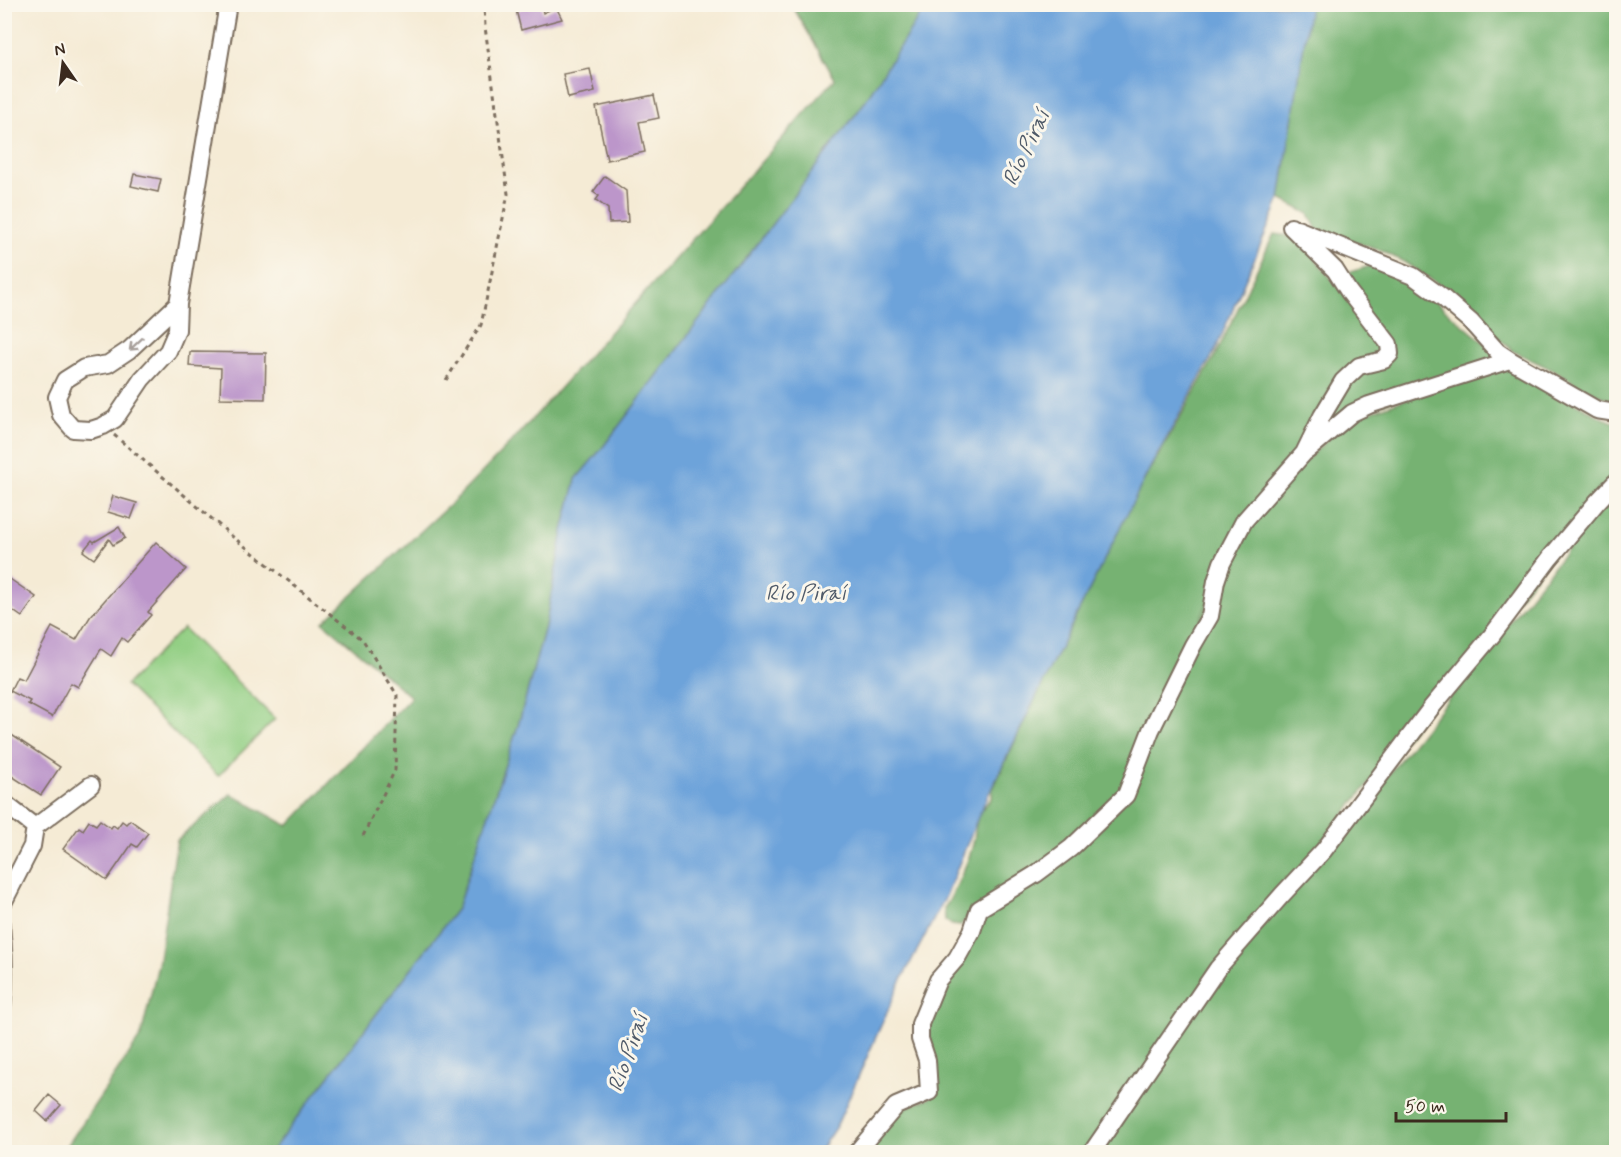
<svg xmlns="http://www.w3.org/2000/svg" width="1621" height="1157" viewBox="0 0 1621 1157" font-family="Mynerve,sans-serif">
	<rect width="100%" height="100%" fill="#fbf7ec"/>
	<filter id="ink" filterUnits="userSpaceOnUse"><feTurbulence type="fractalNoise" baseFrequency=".0167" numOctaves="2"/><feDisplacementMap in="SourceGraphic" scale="12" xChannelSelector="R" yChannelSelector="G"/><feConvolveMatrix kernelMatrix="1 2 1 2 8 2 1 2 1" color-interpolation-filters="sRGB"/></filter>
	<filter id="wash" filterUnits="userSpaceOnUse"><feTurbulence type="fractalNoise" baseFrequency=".008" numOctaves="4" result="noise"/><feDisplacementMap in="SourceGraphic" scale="24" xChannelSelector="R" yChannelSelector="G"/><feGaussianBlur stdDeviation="1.35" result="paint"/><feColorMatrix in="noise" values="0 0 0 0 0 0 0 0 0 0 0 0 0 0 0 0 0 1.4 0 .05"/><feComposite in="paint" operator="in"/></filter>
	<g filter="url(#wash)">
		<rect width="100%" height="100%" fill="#f5ebd5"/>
		<path fill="#93cf84" stroke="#677c51" stroke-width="1.5" d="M183,628L275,719L218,776L126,685Z"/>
		<path fill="#76b272" stroke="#586e48" stroke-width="1.5" d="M792,5H927L862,106L603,447L576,479L563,531L545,627L518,726L457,909L271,1152H63L141,1036L158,965L177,840L231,794L288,826L411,697L323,622L458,497L520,433L835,79Z
			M1310,5H1616V403L1578,385L1553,370L1513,351L1440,285L1404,262L1382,251L1317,230L1309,214L1280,199Z
			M1274,234L1298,237L1388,349L1359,364L1309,437L1263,493L1123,792L1065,846L973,911L960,926L952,925L945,920L944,908C952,899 970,857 973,844C976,833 974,824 980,812C983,807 988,803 992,798V791L1032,705L1141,486L1215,356Z
			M1370,266L1405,276L1500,356L1315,432L1346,381L1388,360L1347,276L1351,272Z
			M1504,364L1601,417L1616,423V477L1292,879L1087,1152H862L898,1110L930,1098L926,1043L927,1016L981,914L1114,814L1224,565L1266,499L1348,420Z
			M1616,488V1152H1099L1210,988L1360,810Z"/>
		<path fill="#6da3da" stroke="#54667c" stroke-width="1.5" d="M927,4L1310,5L1280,199L1215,351L1151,466L1058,652L981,810L946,896L899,985L837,1125L819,1152H271L457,909L518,726L545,627L563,531L576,479L603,447L862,106Z"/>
		<g id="blocks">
			<path fill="#bc96ca" d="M534,4H541L543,13L556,7L562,19L521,30L516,10Z
				M590,69L595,92L568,98L563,74Z
				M654,95L659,118L639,122L645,152L607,160L596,107Z
				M134,174L161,179L158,192L131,186Z
				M605,176L626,191L628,222L609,223L608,209L596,200L599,196L593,192Z
				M190,352L266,353L265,399L220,398L221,368L189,366Z
				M113,496L137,503L131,519L108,512Z
				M119,527L125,538L113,545L109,539L94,559L83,551L92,540L94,542Z
				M156,542L186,569L148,612L151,615L127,642L122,638L111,656L101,649L78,687L71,683L52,717L28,704L30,701L10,691L17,677L24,680L52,627L76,640L90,617Z
				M4,575L36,597L22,617L5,605L10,597L4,594Z
				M4,730L60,767L41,795L4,771Z
				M100,820L111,828L113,825L117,828L122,821L126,824L130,820L148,833L137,847L132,844L107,880L63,849L79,827L83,830L89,821L96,825Z
				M49,1095L61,1105L47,1121L36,1111Z"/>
		</g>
	</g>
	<g filter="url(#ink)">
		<use href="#blocks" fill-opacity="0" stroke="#7c6e5e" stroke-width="1.5"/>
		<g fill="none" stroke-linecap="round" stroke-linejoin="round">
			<g stroke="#7c6e5e" stroke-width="11">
				<path id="service" d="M4,914C9,952 11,988 4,1026"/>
			</g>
			<g stroke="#7c6e5e" stroke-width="20">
				<path id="minor" d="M1297,229L1413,276L1442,297L1471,322L1498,352L1510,360L1597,410L1616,413
					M178,304L129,350L108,364L84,368L65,380L57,397L61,415L73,429L91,430L103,426L115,419L142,379L168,351L177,330L178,304L228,4
					M1307,451L1352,413L1369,405L1510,360
					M4,803L35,827
					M4,901L32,846L35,827L91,785
					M857,1152L896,1106L929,1092L927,1060L920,1039V1024L938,980L957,958L972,931L979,909L1036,874L1071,848L1126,795L1151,730L1193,645L1210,616L1216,581L1222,563L1244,521L1304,453L1322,416L1343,381L1359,366L1384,360L1390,354L1389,344L1349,292L1335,270L1291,227
					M1092,1152L1218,968L1282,895L1324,850L1431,708L1493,634L1550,558L1597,502L1616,482"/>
			</g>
			<path stroke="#7c6e5e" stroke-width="3" stroke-dasharray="4.5 4.5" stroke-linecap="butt" d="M446,380L481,325L508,194L485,27L484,4
				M114,435L233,537L363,640L397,695L395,770L362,838"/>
			<use href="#service" stroke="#fff" stroke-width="8"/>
			<use href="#minor" stroke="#fff" stroke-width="16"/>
		</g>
		<defs><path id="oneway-shaft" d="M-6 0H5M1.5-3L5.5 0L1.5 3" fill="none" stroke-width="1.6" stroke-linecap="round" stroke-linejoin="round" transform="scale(1.5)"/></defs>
		<use stroke="#a79f9a" href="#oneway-shaft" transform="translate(136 344) rotate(137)"/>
	</g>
	<g text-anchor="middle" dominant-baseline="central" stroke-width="6" stroke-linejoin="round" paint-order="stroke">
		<g font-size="22" font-style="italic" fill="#4f5a69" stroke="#fbf7ec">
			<text transform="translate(1027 148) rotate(-64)">Río Piraí</text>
			<text x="806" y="594">Río Piraí</text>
			<text transform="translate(629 1053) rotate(-70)">Río Piraí</text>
		</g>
	</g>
	<rect width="1621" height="1157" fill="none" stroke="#fbf7ec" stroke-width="24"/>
	<g transform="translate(63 63) rotate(346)" stroke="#fbf7ec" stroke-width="4.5" paint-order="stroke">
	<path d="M0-4.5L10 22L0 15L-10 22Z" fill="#3b2a1e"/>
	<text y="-9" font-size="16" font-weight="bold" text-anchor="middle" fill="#3b2a1e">N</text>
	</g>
	<path d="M1396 1112v9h110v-9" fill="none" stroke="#3b2a1e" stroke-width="3"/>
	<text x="1405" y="1112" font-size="18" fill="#3b2a1e" stroke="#fbf7ec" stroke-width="4.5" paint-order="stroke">50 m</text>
</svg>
